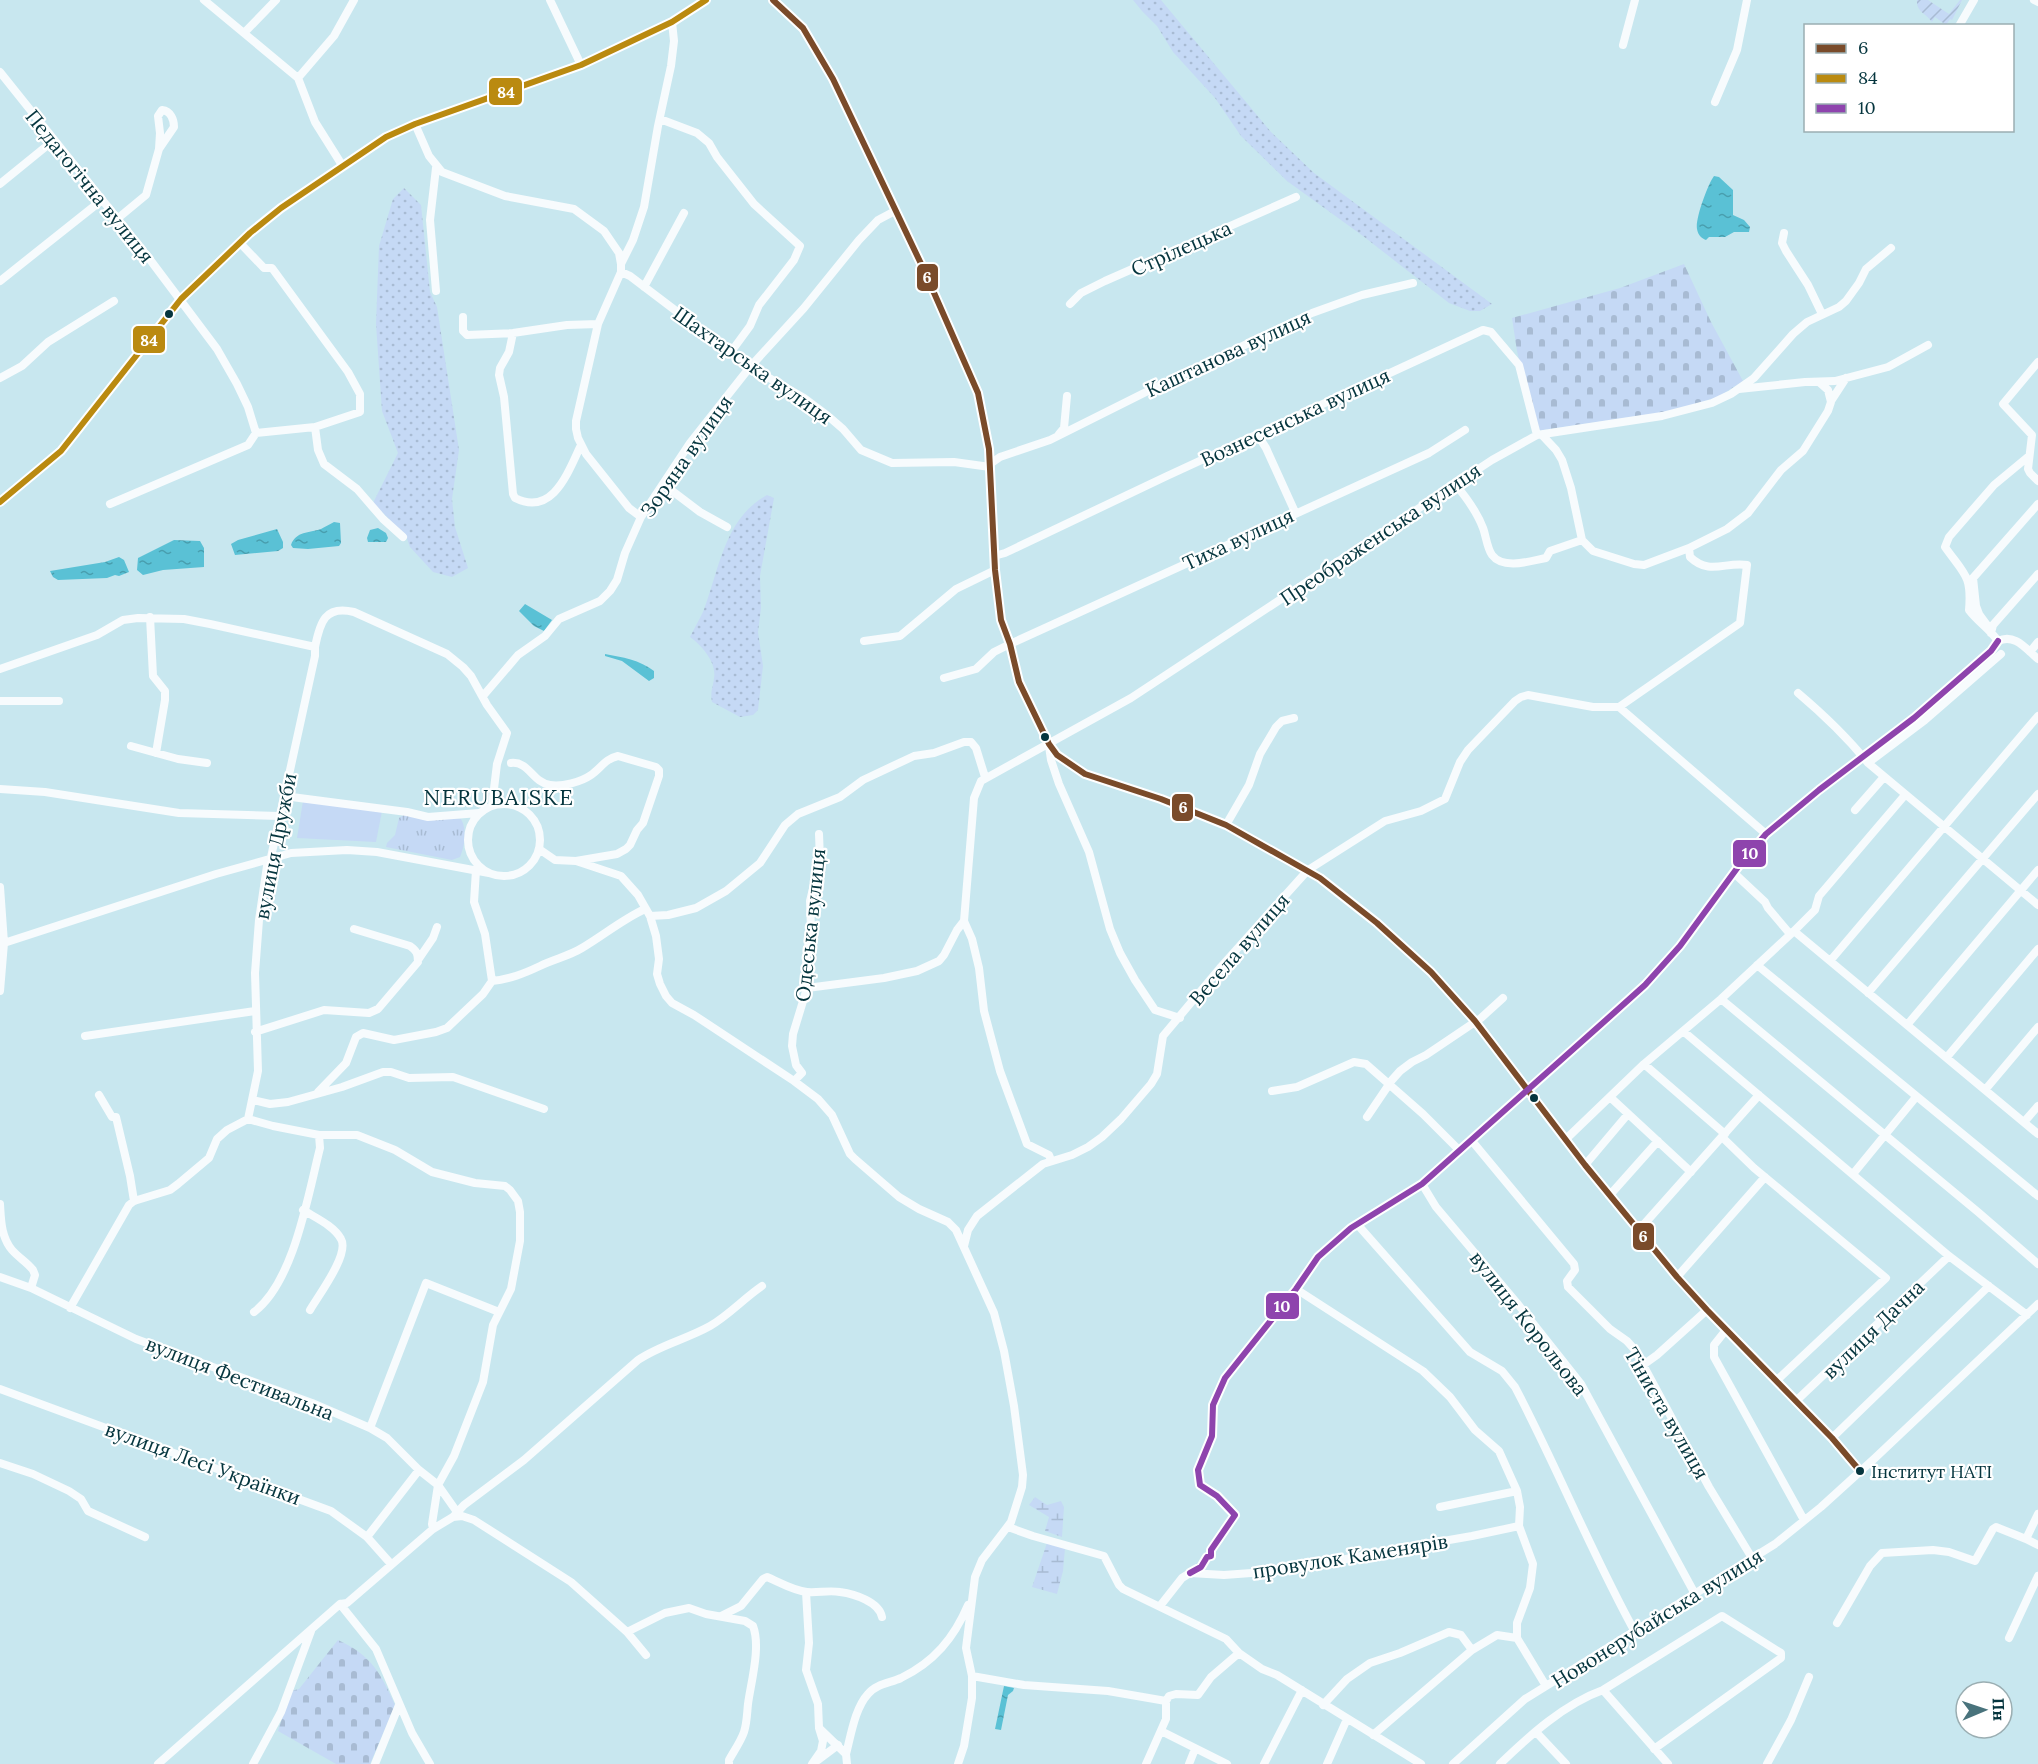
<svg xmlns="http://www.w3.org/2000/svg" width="2038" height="1764" viewBox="0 0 2038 1764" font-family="Lora,serif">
	<defs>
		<pattern id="grass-dots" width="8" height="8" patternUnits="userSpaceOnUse" patternTransform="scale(1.5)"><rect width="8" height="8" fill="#c5d9f5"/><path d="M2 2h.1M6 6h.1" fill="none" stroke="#a8bbd3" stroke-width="1.8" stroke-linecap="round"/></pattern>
		<pattern id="wetland-marsh" width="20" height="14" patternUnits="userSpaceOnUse" patternTransform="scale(1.5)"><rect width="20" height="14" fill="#c5d9f5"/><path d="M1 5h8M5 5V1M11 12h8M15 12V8" fill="none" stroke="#a8bbd3"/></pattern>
		<pattern id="cemetery-stones" width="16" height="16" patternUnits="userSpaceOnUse" patternTransform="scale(1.5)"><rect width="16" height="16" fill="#c5d9f5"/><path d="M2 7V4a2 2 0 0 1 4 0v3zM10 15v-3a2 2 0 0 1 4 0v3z" fill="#a8bbd3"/></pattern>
		<pattern id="park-tufts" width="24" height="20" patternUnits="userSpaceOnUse" patternTransform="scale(1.5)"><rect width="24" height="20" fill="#c5d9f5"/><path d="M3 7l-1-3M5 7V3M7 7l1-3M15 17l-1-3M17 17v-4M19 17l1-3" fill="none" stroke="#a8bbd3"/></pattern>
		<pattern id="garden-furrows" width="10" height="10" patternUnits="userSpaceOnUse" patternTransform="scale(1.5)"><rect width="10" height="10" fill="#c5d9f5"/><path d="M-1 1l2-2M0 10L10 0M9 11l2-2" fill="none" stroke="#a8bbd3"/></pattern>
		<pattern id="water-ripples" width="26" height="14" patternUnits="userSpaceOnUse" patternTransform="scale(1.5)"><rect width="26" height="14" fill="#5ac1d5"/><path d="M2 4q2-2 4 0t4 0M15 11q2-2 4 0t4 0" fill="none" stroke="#489eae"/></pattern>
	</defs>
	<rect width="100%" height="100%" fill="#c8e7ef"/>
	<path fill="url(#grass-dots)" d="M1133,0H1161L1271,132L1314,173L1492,304L1480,311H1470L1449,303L1363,236L1287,181L1241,136L1215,98L1173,52L1157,26L1142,11Z
		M404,188L421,205L430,292L437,307L459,450L452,499L455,527L468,568L452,577L433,572L410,547L406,536L373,503L398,453L382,411L376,324L379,246L393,199Z
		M767,495L774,498L760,576L761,608L758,632L763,666L758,710L753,715L740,717L712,702C710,691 713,688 714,678C717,662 701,645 690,637C694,629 699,620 703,612C719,571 724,518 767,495Z"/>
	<path fill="url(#wetland-marsh)" d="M1035,1497L1047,1505L1061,1501L1064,1507L1062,1537L1045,1531L1049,1517L1029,1505Z
		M1047,1543L1065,1548L1063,1571L1057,1594L1032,1587Z"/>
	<path fill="url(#cemetery-stones)" d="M1684,264L1711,322L1743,381L1718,397L1672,411L1536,431L1517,351L1512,318L1620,288Z
		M338,1640C372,1656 380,1672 395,1705L370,1764H336L278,1731L291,1691L299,1689Z"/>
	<path fill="url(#park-tufts)" d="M405,814L461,819C467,829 465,846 460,857L452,860L386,847L387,843L395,835L399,818Z"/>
	<path fill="url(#garden-furrows)" d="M1917,0H1928L1949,14L1960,0H1962L1952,20L1950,19L1946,25L1935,17L1932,22C1926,13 1916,12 1917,0Z"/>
	<path fill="#c5d9f5" d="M303,801L382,811L376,842L297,838Z"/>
	<path fill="url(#water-ripples)" d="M1714,176L1719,177L1733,190V215L1744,220L1750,227L1749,232H1734L1725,237H1709L1706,240C1701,238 1698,235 1697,229C1695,219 1708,184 1714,176Z
		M334,522L340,523L341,543L339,546L308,549L293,548L291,545C296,531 309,533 321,529C325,527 330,524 334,522Z
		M378,528L386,533L388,538L386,542H368L367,538L370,530Z
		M277,529L283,542V548L278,551L235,555L231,544L238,540Z
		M174,540L200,541L204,548V567L163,570L143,575L137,570L138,558Z
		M119,557L124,560L129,572L119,576L115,575L107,578L58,580L53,577L50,571L105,562Z
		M525,604L552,620L544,631L534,626L519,611Z
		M605,654C622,657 640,660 654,671V678L649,681L622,661L605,656Z
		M1004,1686L1014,1688L1013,1691L1008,1695L1001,1730L995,1729Z"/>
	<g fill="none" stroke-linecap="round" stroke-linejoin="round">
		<path stroke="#f7fbfd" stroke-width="8" d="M204,0L298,78
			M550,0L581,65
			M773,0L803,28L833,79L924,270L978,393L989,449L995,570L1001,620L1010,644L1019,682L1049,744L1057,755L1085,774L1161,799L1226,825L1320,878L1377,923L1431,972L1475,1021L1585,1165L1677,1277L1707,1310L1832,1438L1860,1471
			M2034,0L2038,2
			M1959,26L1974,0
			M244,33L276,0
			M1623,45L1635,0
			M0,72L148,257L217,349L237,384L248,407L256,433
			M1715,102L1737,50L1747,0
			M660,119L697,133L709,143L717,157L754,204L800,246L794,260L759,305L750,326L731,352
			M415,124L429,156L442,172L505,196L574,209L604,231L619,253L621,264
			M342,165L315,122L298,78L334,36L354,0
			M0,184L54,140
			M117,219L146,195L159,149L174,127C174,120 171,111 162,110L158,116L160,133L159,149
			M1784,233L1782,243L1786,251L1808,285L1822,314
			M621,272L630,276L750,367L804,398L828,416L843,429L861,450L892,463L954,462L990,467
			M0,281L102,200
			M644,287L684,213
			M436,291L430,220L436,168
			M1070,304L1081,293L1105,281L1296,197
			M463,317V331L467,335L513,333L567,325L598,324
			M513,333L509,352L500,368L499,375L504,397L513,494L515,498C553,517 568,472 581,445
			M2038,362L2003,404L2032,435L2028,469L2030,473L2038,481
			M0,378L22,366L48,342L114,301
			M1739,389L1805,382L1835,381L1888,367L1928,345
			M1831,401L1846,378
			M315,427L318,450L324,464L357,489L383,519L403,537
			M1059,434L1064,428L1067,396
			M1257,434L1266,448L1295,512
			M1542,435L1556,450L1562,460L1571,488L1582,540L1593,551L1634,564L1644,565L1689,548
			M2029,456L1994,485L1949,537L1945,547C1964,574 1972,575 1969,610C1978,622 1990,629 1998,641C2015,633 2026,649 2038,659
			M990,464L1000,457L1050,440L1150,390L1312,313L1362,295L1413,283
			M663,484L700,512L727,527
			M1455,484C1466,497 1477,512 1483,528C1486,536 1487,548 1492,555C1503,570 1531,561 1546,558L1550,551L1582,540
			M0,502L61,451L181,299L250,233L281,208L386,137L415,124L581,65L672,22L706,0
			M110,504L248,445L256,433L315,427L360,412V394L348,372L272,268H264L240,243
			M641,517L629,508L586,454L578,438L576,429V421L598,324L621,272V264L633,240L644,207L658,126L671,66L674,41L672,22
			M994,556L1005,553L1167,476L1483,330L1491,332L1519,365L1537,435
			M150,617L153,676L165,691V700L156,753
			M1990,629L1979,614L1976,606L1973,578L2038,504
			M1991,633L1993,625L2038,574
			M864,641L900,636L956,589L995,570
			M2030,652L2038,642
			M0,669L97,635L123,620L138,618L184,619L210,624L315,647C320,622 325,605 354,612L447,654L463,667L471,676L487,705L507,733L497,764L492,805
			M944,678L976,669L994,652L1010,644L1429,453L1465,430
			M1798,693C1824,715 1847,737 1868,763L2038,905
			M483,696L518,655L545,636L559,619L600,601L610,591L617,580L625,553L641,517L690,443L750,367L804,308L859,240L878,220L895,211
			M0,701H59
			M1619,707L1766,834
			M131,746L178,759L207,763
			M1049,746L1051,760L1059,784L1089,852L1110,929L1120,953L1135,980L1155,1010L1180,1018
			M511,763C529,761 532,782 550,785C562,787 581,782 591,775C601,768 605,759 618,756L656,767L659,770V776L643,823L637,830L630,845L626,849L617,854L576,861L555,860L539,849
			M1868,763L1925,720L2001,654
			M0,789L45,792L179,813L279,816
			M284,796L407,812L428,817L479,813
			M468 840a36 36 0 1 1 72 0a36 36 0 1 1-72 0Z
			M1855,810L1884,777
			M1226,825L1249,785L1260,754L1276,727L1282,721L1294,718
			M576,861L621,876L638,895L650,916L656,936L659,959L657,974L660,984L666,996L672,1003L694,1015L794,1081L818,1099L832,1115L850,1154L855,1159L899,1197L919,1209L948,1222L956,1230L994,1313L1004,1351L1014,1406L1023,1475L1022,1487L1011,1522L982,1560L975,1577L966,1648L972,1676V1698L964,1746L958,1764
			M476,870L474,902L485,934L492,981
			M1734,873L1765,902L1768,908L1790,934
			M0,887L4,943L0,991
			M650,916L668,915L696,908L726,891L760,863L785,825L798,814L840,797L863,780L914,756L934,753L964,742H971L976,748L985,777
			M1794,931L1815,910L1819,896L1905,795
			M4,943L216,874L291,853L347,850L377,852L489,873
			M418,960L433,938L437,927
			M1830,961L2038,716
			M1757,965L2038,1196
			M807,988L884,978L917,971L939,961L944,955L957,930L964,921
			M1868,993L2038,794
			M1721,999L1978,1212L2038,1264
			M1907,1025L2038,870
			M1683,1031L1949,1256L2027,1315
			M255,1032L324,1010L369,1013L378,1009L418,962C418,954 417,951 410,946L354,929
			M85,1036L255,1011
			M1947,1057L2038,949
			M1644,1064L1725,1134
			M794,1081L802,1073L796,1065L792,1046L793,1034L807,988L806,957L811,929L810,901L820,860L819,834
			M1985,1090L2038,1027
			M1272,1091L1297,1087L1354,1062L1366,1064L1423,1114L1460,1151
			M318,1092L346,1063L356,1037L363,1033L394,1040L436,1032L447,1028L483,994L492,981C510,979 523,974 540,966C554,959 569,956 582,948C604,935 623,919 645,909
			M99,1095L112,1117H116L130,1176L134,1201
			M1610,1097L1691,1172
			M253,1100L270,1104L288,1102L342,1087L383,1072H391L409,1078L453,1077L544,1109
			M1367,1117L1392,1080L1400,1071L1412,1062L1426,1055L1481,1018L1503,998
			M248,1119L273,1126L319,1135H357L395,1150L432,1172L475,1183L505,1186L510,1190L518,1201L520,1212V1241L511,1289L493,1325L483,1382L454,1456L438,1485L432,1524L433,1529
			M248,1119L258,1071L255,973L259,920L267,866L271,857L315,656V647
			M2024,1122L2038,1106
			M1722,1137L1754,1168L1886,1278L1776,1381
			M1565,1140L1644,1064L1721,999L1794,931L2038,1134
			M1472,1141L1574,1264L1575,1270L1567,1281L1568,1287L1610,1329L1627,1341L1635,1350L1709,1487L1752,1558
			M1051,1160L1049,1155L1027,1144L1000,1071L984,1011L979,968L972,939L964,921L974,798L981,781L1131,698L1492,460L1537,435L1662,416L1712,403L1731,394L1754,378L1793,334L1807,322L1839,307L1846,301L1859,283L1866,269L1891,248
			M1585,1165L1628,1114
			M1853,1174L1916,1097
			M1422,1184L1436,1207L1517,1303L1581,1384L1695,1594
			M1609,1196L1658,1141
			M0,1204C1,1220 1,1237 12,1250C19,1258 27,1262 33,1270L35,1275L31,1288
			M303,1210C316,1218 334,1226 341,1239C350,1254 318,1296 310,1310
			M1357,1224L1470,1352L1502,1371L1515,1387C1557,1467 1591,1552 1635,1632
			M1638,1231L1759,1095
			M964,1246L968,1230L977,1216L1043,1164L1072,1155L1088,1147L1102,1137L1121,1119L1151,1084L1157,1074L1163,1036L1220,968L1308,870L1385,821L1421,811L1445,799L1460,762L1468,750L1515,701L1521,697L1528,695L1593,707H1619L1740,623L1747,565C1726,561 1710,576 1690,557L1689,548L1727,529L1748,513L1781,470L1803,451L1828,411L1831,402L1828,390L1819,382
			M0,1277L31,1288L136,1339L312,1403L370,1428L387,1438L419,1470L438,1485L457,1512
			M1677,1277L1765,1177
			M1296,1289L1423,1371L1450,1397L1475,1430L1499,1451L1517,1491L1520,1507L1519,1526L1533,1564L1530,1588L1517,1623V1638L1546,1686
			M70,1308L129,1205L134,1201L170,1190L178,1184L209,1158L217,1139L227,1130L248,1119
			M254,1312C294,1282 308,1195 320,1148L319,1135
			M1726,1330L1714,1345V1357L1804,1520
			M1643,1365L1657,1355L1707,1310
			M0,1389L331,1511L367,1537L391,1564
			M1796,1401L1949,1256
			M370,1428L426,1283L499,1312
			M1832,1438L1989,1286
			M0,1463L33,1474L69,1491L81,1499L88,1511L145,1537
			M1440,1507L1517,1491
			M2038,1514L2026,1539L2038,1545
			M453,1517L462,1516L474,1520L571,1582L627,1632L646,1655
			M1008,1527L1033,1536L1104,1556L1119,1585L1123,1589L1226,1639L1239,1653L1262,1669L1277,1675L1421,1764
			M367,1537L419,1470
			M1190,1573L1201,1567L1207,1557L1211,1556V1550L1235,1515L1217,1496L1200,1485L1198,1470L1212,1436L1213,1405L1225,1378L1296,1289L1318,1257L1351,1228L1422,1184L1606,1020L1645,985L1680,946L1738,867L1766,834L1819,790L1914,718L1991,651L1998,641
			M806,1592L809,1643L806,1670L818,1704L819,1728L823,1741L821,1751L812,1764
			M340,1604L376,1649L412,1733L430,1764
			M1160,1606L1182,1578L1190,1573L1224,1575L1291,1570L1386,1551L1472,1536L1519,1526
			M721,1616L741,1606L763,1579L767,1577C779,1582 794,1591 807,1592C818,1593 829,1590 840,1592C855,1594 879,1602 882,1617
			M1837,1623L1870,1566L1882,1553L1933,1550L1949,1552L1975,1561L1993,1529L1996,1527L2026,1539
			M627,1632L665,1613L689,1608L706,1614L745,1621L753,1626C761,1647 751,1682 748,1704C747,1713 747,1723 744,1732C741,1741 734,1751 729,1760V1764
			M2009,1638L2038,1576
			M972,1676L1024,1685L1108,1691L1166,1701
			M1603,1690L1668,1764
			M1323,1705L1347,1679L1370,1663L1400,1653L1449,1632L1461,1635L1472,1650
			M820,1729L846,1754L847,1764
			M1161,1731L1227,1764
			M1536,1732L1566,1764
			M1373,1735L1472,1650L1497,1635L1517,1638
			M846,1754C851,1735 855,1708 868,1694C876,1684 890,1683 901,1678C934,1662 954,1638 968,1605
			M818,1760L838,1745
			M158,1764L340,1604L347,1603L433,1529L453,1517L464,1505L524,1460L638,1360C660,1345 687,1339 710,1326C729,1315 743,1299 762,1286
			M253,1764L281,1712L311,1631
			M375,1764L399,1705
			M1146,1764L1166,1719V1701L1169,1696L1176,1694L1198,1695L1211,1677L1239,1653
			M1189,1764L1195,1749
			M1264,1764L1302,1690
			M1327,1764L1347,1719
			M1453,1764L1525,1699L1775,1544L1821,1507L1875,1458L2038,1304
			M1500,1764C1529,1736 1564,1704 1603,1690L1722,1616L1781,1653V1658L1654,1749
			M1767,1764L1791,1720L1809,1677"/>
		<g stroke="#fff" stroke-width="10">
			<path id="bus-1" d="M773,0L803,28L833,79L924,270L978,393L989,449L995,570L1001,620L1010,644L1019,682L1049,744L1057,755L1085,774L1161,799L1226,825L1320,878L1377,923L1431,972L1475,1021L1585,1165L1677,1277L1707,1310L1832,1438L1860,1471"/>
		</g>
		<g stroke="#fff" stroke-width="10">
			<path id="bus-2" d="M0,502L61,451L181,299L250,233L281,208L386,137L415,124L581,65L672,22L706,0"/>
		</g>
		<g stroke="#fff" stroke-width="10">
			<path id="bus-3" d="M1190,1573L1201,1567L1207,1557L1211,1556V1550L1235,1515L1217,1496L1200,1485L1198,1470L1212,1436L1213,1405L1225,1378L1296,1289L1318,1257L1351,1228L1422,1184L1606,1020L1645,985L1680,946L1738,867L1766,834L1819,790L1914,718L1991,651L1998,641"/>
		</g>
		<use href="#bus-1" stroke="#7a4b2a" stroke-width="6"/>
		<use href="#bus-2" stroke="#ba8a10" stroke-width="6"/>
		<use href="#bus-3" stroke="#8e44ad" stroke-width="6"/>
	</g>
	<g fill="#05353e" stroke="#fff" stroke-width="2">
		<circle cx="169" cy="314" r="5"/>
		<circle cx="1045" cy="737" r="5"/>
		<circle cx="1534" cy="1098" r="5"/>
		<circle cx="1860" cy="1471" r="5"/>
	</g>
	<g text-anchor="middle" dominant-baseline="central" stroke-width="4.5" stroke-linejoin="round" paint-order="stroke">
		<g font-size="18" fill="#05353e" stroke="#fff" text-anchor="start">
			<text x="1871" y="1471">Інститут НАТІ</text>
		</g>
		<g font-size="20" fill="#05353e" stroke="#fff">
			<text transform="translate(90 186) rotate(51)">Педагогічна вулиця</text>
			<text transform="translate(1181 248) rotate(-24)">Стрілецька</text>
			<text transform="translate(1228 353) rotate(-25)">Каштанова вулиця</text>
			<text transform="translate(753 365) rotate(35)">Шахтарська вулиця</text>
			<text transform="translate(1295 417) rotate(-25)">Вознесенська вулиця</text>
			<text transform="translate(686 456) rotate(-55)">Зоряна вулиця</text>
			<text transform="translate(1380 534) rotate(-34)">Преображенська вулиця</text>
			<text transform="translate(1238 539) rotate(-25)">Тиха вулиця</text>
			<text transform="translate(275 846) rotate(-79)">вулиця Дружби</text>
			<text transform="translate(810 925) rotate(-84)">Одеська вулиця</text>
			<text transform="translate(1239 949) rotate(-49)">Весела вулиця</text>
			<text transform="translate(1529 1323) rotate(52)">вулиця Корольова</text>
			<text transform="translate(1873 1329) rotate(-44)">вулиця Дачна</text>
			<text transform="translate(240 1378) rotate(21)">вулиця Фестивальна</text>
			<text transform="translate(1667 1413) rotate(60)">Тіниста вулиця</text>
			<text transform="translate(203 1463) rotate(20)">вулиця Лесі Українки</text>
			<text transform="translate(1350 1556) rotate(-9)">провулок Каменярів</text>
			<text transform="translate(1657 1618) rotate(-32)">Новонерубайська вулиця</text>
		</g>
		<g font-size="22" letter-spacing="1.5" fill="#05353e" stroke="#fff">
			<text x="499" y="797">NERUBAISKE</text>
		</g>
	</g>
	<g stroke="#fff" stroke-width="2">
		<rect x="488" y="77" width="35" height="29" rx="6" fill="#ba8a10"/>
		<rect x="916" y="263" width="23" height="29" rx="6" fill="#7a4b2a"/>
		<rect x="132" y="325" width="34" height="29" rx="6" fill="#ba8a10"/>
		<rect x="1171" y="793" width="23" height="29" rx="6" fill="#7a4b2a"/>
		<rect x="1732" y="839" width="35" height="29" rx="6" fill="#8e44ad"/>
		<rect x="1632" y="1222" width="23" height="29" rx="6" fill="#7a4b2a"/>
		<rect x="1265" y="1292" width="35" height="28" rx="6" fill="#8e44ad"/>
	</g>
	<g font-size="16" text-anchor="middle" font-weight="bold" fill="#fff">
		<text x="506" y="98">84</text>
		<text x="927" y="283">6</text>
		<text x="149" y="346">84</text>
		<text x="1183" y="813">6</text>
		<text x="1750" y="859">10</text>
		<text x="1643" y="1242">6</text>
		<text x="1282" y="1312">10</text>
	</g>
	<rect x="1804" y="24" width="210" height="108" fill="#ffffff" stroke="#9baeb2" stroke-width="1.5"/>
	<rect x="1816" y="44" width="30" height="9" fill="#7a4b2a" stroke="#9baeb2" stroke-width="1.5"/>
	<text x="1858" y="54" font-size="18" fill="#05353e">6</text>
	<rect x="1816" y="74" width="30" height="9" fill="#ba8a10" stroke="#9baeb2" stroke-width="1.5"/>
	<text x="1858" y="84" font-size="18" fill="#05353e">84</text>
	<rect x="1816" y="104" width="30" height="9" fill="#8e44ad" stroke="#9baeb2" stroke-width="1.5"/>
	<text x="1858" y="114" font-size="18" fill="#05353e">10</text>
	<g transform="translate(1984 1710) rotate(88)"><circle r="28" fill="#ffffff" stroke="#9baeb2" stroke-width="1.5"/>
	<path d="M0-4.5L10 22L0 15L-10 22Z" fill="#49737c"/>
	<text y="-9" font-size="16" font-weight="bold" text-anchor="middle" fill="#05353e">Пн</text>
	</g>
</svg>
